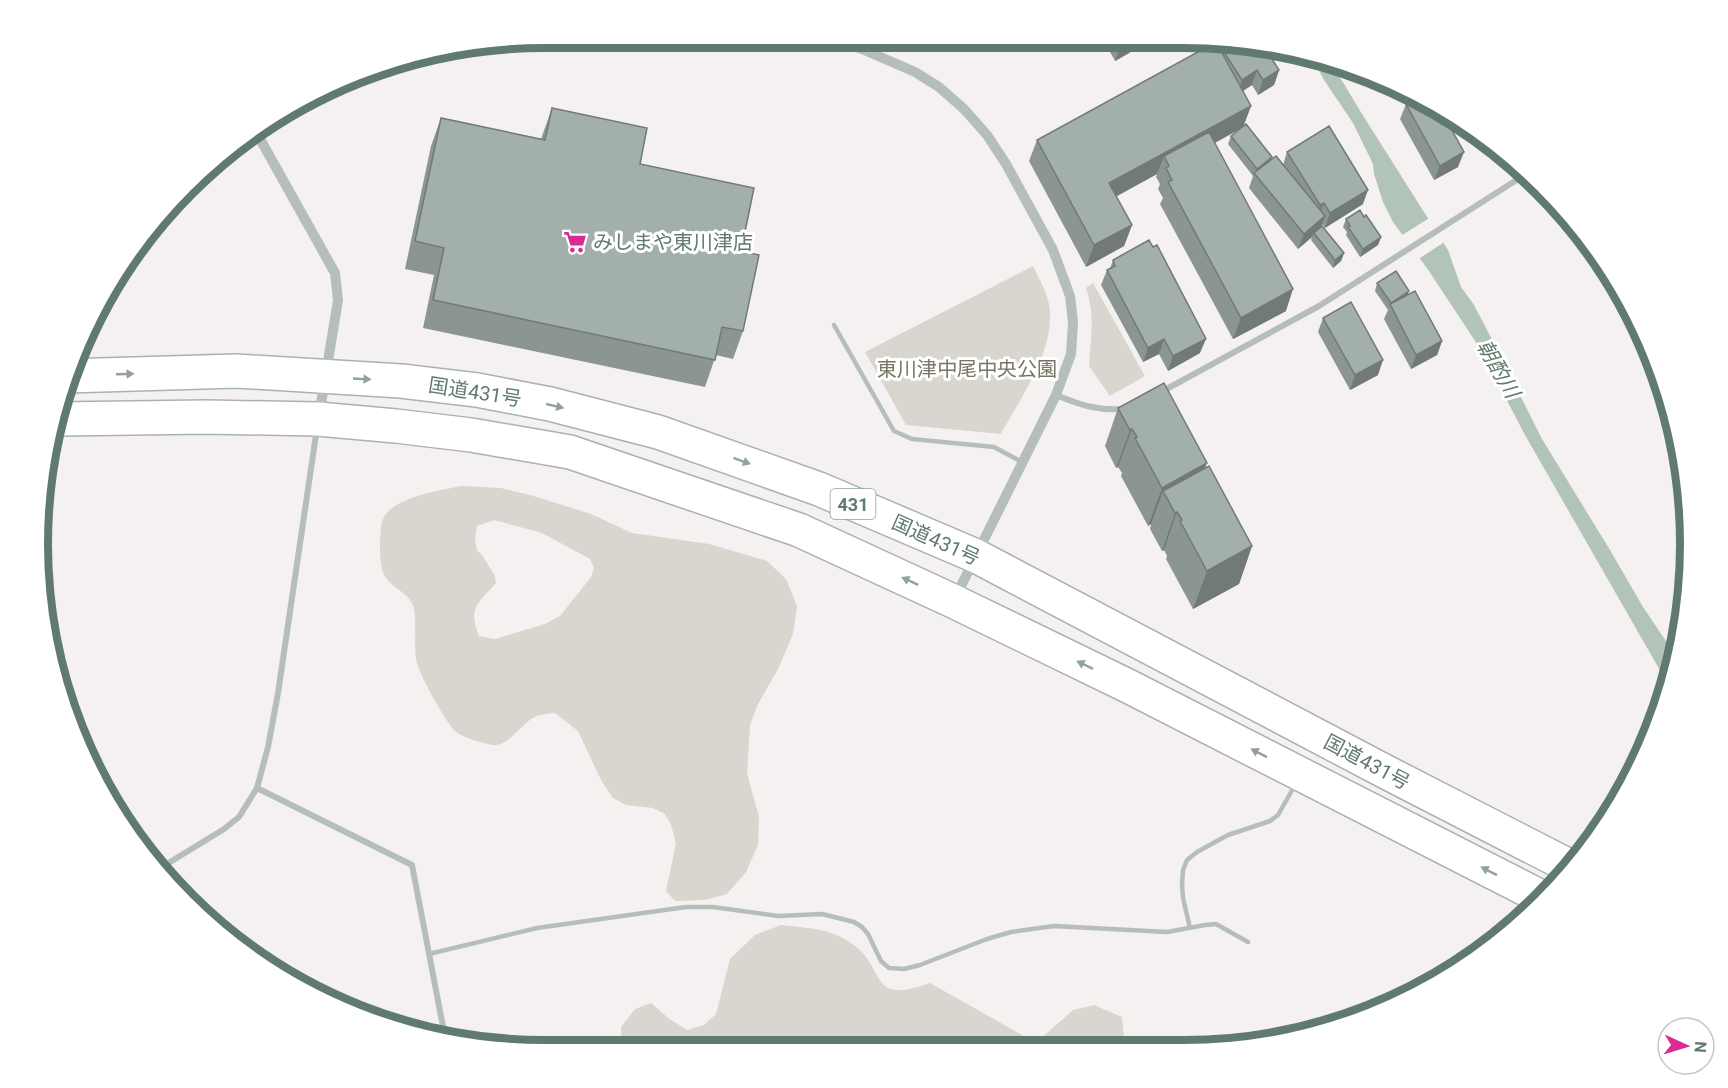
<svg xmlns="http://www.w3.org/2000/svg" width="1728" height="1088" viewBox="0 0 1728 1088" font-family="Roboto,'Noto Sans JP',sans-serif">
	<rect width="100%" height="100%" fill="#f4f1f0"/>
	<path fill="#d8d6cf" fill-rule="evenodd" d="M1033,266C1039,279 1046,290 1049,304C1057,348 1021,397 1001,434L906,425L865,352Z
		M1093,283L1145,376L1110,396L1089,366C1091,338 1095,315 1086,288Z
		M461,486L501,488L530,495L591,514L632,533L709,544L767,561L786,579L797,606L793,634L778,669L758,704L750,725L747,773L759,817L758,845L746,872L727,894L705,900L675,901L666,891L676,843L671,825L665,814L653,808L626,805L613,798L601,780L578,731L555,713C548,714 539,714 533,718C520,725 509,746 493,745C485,744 461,737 455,731C445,721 418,673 416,659C414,646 417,616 413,605C407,591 388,587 383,572C380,563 380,549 380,540C381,535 380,527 382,522C389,497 439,491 461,486ZM494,520L542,533L590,559L594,568L591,577L560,616L545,624L495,639L479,636C467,607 479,603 496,583L495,576L482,555L477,550L475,539L477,526Z
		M781,925C806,928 827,928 848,941C889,965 864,1007 930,983L1036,1043L1073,1010L1094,1005L1122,1017L1125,1049L622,1047L621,1027L635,1009L651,1003L668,1018L687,1030L704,1025L716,1014L730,959L755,935Z"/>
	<path fill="#b2c3b9" d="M1313,59L1332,64L1362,114L1448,250L1461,287L1474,305L1497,349L1542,439L1610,550L1643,607L1676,656L1673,675L1669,686L1525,435L1479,347L1429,271L1393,222L1383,202L1374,174L1373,164L1353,123L1324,80Z"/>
	<path fill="#f4f1f0" d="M1431,217L1446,241L1417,260L1399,237Z"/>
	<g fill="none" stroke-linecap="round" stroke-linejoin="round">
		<g stroke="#aab2af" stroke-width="36">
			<path id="trunk" d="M67,376L236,371L401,381L477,390L550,404L658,432L819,489L976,556L1386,772L1571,867
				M57,419L207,417L318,419L396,426L471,435L570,452L799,530L953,601L1128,686L1541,897"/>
		</g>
		<path stroke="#b6bebb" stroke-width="4.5" d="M834,325L894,431L912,439L994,447L1022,462
			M1190,928L1183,898L1182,885L1183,870L1187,860L1197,852L1228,835L1270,821L1278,815L1295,785
			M429,954L537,928L686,907H713L778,916L822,914L854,922L862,927L868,934L881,961L889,968L904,969L920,965L987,939L1011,932L1054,926L1167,932L1205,925L1216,924L1248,942"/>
		<path stroke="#b6bebb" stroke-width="6" d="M1161,392L1319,306L1526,174
			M1056,395C1080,405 1098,411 1125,409
			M257,788L412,865L445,1037
			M162,867L224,829L239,817L257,788L268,747L278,693L317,428"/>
		<path stroke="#b6bebb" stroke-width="10" d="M832,39L862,49L915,72L939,87L964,109L987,135L1006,164L1053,250L1070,296L1073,322L1071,354L1056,395L955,598
			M255,130L335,273L338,300L319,416"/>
		<use href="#trunk" stroke="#fff" stroke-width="33"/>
	</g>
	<path fill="#8b9692" d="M1104,41H1150L1115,61Z
		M1220,46L1279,70L1274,85L1258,95L1252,85L1243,91L1251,106L1243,127L1271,160L1283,165L1287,152L1363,204L1325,228L1322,224L1321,227L1344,253L1341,261L1333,268L1311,240L1312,237L1298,249L1249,188L1253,176L1228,144L1231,136L1242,128L1215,143L1286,311L1233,339L1160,204L1163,198L1158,189L1160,184L1156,177L1157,174L1116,196L1132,225L1124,246L1086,267L1029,161L1037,140L1219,47Z
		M1361,72L1378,76L1366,82Z
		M1406,104L1458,167L1434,180L1400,119Z
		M552,108L640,164L741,251L743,331L733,359L716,355L705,387L423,328L434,275L405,269L431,146L441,118L541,139Z
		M1364,217L1381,237L1378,245L1360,257L1346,235L1347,232L1343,227L1346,219Z
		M1113,260L1200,353L1168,371L1159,354L1143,362L1101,285L1107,270L1110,269Z
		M1377,283L1407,295L1442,341L1437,355L1411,369L1384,319L1388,310L1375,291Z
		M1323,318L1378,375L1350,390L1318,332Z
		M1118,408L1205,468L1252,546L1239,584L1193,609L1166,559L1167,556L1164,550L1162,551L1150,529L1151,524L1148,526L1121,476L1122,473L1118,467L1116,468L1105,446Z"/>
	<path fill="#717a77" d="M1122,41H1150L1115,61Z
		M1257,70L1252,85L1236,95L1242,80Z
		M1279,70L1274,85L1258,95L1263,80Z
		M1369,74L1378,76L1366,82Z
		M1251,106L1243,127L1169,168V166L1164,156L1157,174L1101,205L1109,183Z
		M1464,152L1458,167L1434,180L1440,166Z
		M1272,157L1269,164L1255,174L1257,169Z
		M1368,190L1363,204L1325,228L1330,213Z
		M1324,203L1318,217L1315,220L1320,205Z
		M1325,216L1320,231L1314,233L1312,237L1298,249L1304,234Z
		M1132,225L1124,246L1086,267L1094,245Z
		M1381,237L1378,245L1360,257L1363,249Z
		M1344,253L1341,261L1333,268L1335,260Z
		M1293,289L1286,311L1233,339L1241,318Z
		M1409,291L1406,299L1391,303Z
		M1164,339L1159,354L1143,362L1148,348Z
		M1206,339L1200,353L1168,371L1173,356Z
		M1442,341L1437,355L1411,369L1416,355Z
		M1383,360L1378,375L1350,390L1355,375Z
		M1132,429L1118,467L1116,468L1130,430Z
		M1207,463L1193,501L1163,491L1151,524L1148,526L1162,488Z
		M1177,512L1164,550L1162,551L1175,513Z
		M1252,546L1239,584L1193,609L1207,571Z"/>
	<path fill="#a2afaa" stroke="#717a77" stroke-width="1.5" d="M1216,42L1251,106L1109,183L1132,225L1094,245L1037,140Z
		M1226,42H1250L1264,46L1279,70L1263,80L1257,70L1242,80L1220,46Z
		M1416,98L1434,109L1440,119L1444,116L1464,152L1440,166L1406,104Z
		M552,108L647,128L640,164L754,188L741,251L759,255L743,331L722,327L715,360L433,300L444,248L415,241L441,118L545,140Z
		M1246,124L1272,157L1257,169L1231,136Z
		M1329,126L1368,190L1330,213L1324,203L1320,205L1287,152Z
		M1209,132L1293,289L1241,318L1168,182L1172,180L1166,168L1169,166L1164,156Z
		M1276,156L1325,216L1304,234L1254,173Z
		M1360,210L1364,217L1366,215L1381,237L1363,249L1348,227L1350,226L1346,219Z
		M1322,226L1344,253L1335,260L1314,233Z
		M1149,240L1153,247L1157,245L1206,339L1173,356L1164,339L1148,348L1107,270L1115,266L1113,260Z
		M1396,271L1409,291L1391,303L1377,283Z
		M1415,291L1442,341L1416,355L1390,304Z
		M1351,302L1383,360L1355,375L1323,318Z
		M1164,383L1207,463L1162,488L1135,438L1137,437L1132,429L1130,430L1118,408Z
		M1209,466L1252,546L1207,571L1180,521L1182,520L1177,512L1175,513L1163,491Z"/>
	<defs><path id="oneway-solid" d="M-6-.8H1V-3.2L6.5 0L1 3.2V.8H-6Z" transform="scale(1.5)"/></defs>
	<g fill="#90a29b">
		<use href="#oneway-solid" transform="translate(125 374) rotate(-2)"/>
		<use href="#oneway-solid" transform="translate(362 379) rotate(3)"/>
		<use href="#oneway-solid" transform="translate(555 406) rotate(13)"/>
		<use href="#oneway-solid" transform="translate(742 461) rotate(20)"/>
		<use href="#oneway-solid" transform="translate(910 581) rotate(-155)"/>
		<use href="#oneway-solid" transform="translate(1085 665) rotate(-154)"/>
		<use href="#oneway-solid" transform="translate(1259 753) rotate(-153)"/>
		<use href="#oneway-solid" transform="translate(1489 871) rotate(-153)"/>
	</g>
	<defs>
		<g id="supermarket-bare" transform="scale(1.8)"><path d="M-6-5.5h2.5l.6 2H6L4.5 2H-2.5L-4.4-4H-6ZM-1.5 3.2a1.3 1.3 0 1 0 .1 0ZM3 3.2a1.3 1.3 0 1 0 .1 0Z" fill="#d92b95" stroke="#fff" stroke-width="2.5" paint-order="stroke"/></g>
	</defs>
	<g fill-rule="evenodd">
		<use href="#supermarket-bare" x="575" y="242"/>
	</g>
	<g text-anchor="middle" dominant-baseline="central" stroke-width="6" stroke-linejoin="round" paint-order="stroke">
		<rect fill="#fff" stroke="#90a29b" stroke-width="1.5" x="830.5" y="489" width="45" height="30" rx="4.5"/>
		<g font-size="18" font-weight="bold" fill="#607a70">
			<text x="853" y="504">431</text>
		</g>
		<g font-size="20" fill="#607a70" stroke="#fff" text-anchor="start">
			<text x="593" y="242">みしまや東川津店</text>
		</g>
		<g font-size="20" fill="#777663" stroke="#fff">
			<text x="967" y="369">東川津中尾中央公園</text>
		</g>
		<g font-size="20" fill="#607a70" stroke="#fff">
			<text transform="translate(475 392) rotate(9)">国道431号</text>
			<text transform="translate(936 540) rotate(24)">国道431号</text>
			<text transform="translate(1367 762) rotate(28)">国道431号</text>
		</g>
		<g font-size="21" font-style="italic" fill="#607d6c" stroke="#fff">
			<text transform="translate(1498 369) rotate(60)">朝酌川</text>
		</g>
	</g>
	<path d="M0 0H1728V1088H0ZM544 48H1184A496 496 0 0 1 1680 544V544A496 496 0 0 1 1184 1040H544A496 496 0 0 1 48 544V544A496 496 0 0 1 544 48Z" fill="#fff" fill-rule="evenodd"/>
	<path fill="none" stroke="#607a70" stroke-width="8" d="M544 48H1184A496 496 0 0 1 1680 544V544A496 496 0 0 1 1184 1040H544A496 496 0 0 1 48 544V544A496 496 0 0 1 544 48Z"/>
	<g transform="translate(1686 1046) rotate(94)"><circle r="28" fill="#ffffff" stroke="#bfcac6" stroke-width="1.5"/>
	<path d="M0-4.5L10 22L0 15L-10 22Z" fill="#d92b95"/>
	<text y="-9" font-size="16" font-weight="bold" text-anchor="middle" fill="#607a70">N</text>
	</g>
</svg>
